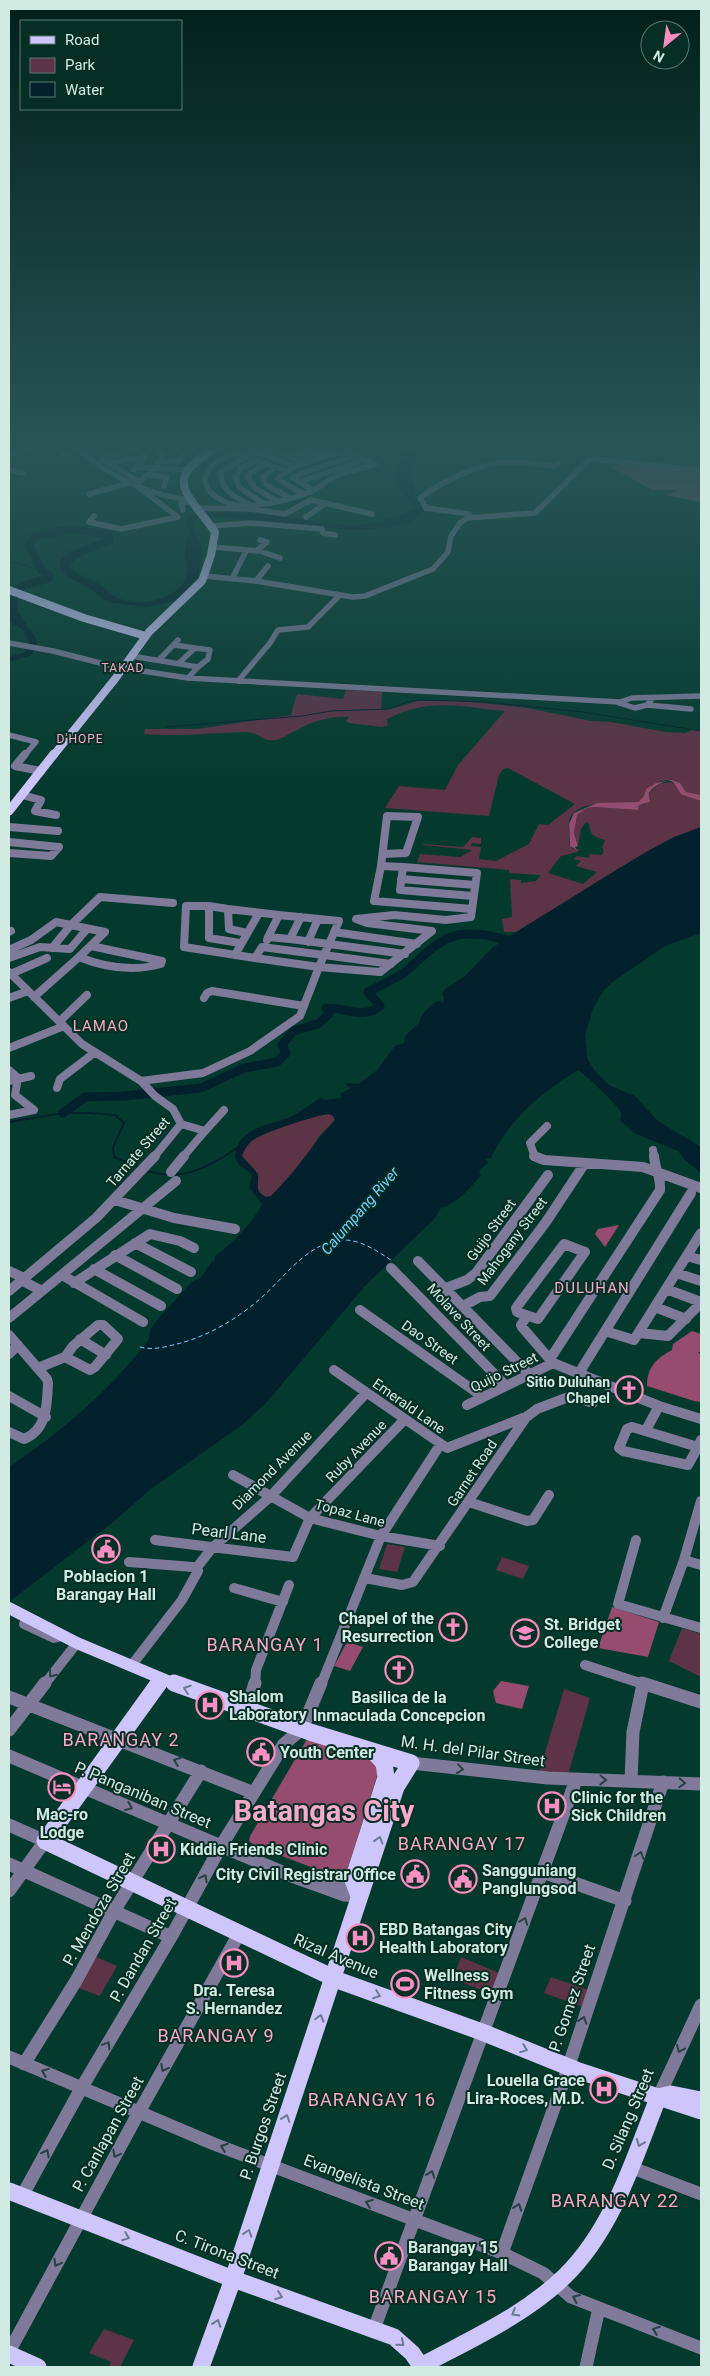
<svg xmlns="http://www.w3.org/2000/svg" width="710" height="2376" viewBox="0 0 710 2376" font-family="Roboto,sans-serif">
	<rect width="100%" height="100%" fill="#043a2d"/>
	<path fill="#5d3346" d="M346,690L382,692L381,710L392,709L418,701H462L528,708L591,721L611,722L666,732L685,733L692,730L701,731V795L686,792L676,781C665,778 656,783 646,789L644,796L638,802C617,806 564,795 569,831C570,838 567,843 573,849H580L577,852L561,856L548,873L583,884L597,872L576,866L581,861L574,859L577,856L589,858L590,854L601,855L604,852L602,847L605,840C593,836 591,836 589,824L586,822L581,829L578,846L574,833L577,815L587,808L594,807L638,810L639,805L646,804L651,799L649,795C653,786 665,780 674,783L682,795L701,801V827C635,852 577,897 516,932H504L502,919L512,917L510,879L521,880V883L536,881L541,875L509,873V870L417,862L420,854L460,857L472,850L423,845V844L463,847L472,837L481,838V844L472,843L471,846L481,847L479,859L496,861L529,844L539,824L548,825L575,804L508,768L503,769L499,775L489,816L385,808L399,786L445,790L458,765L505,711C461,707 429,697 387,719L388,725L382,727L349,723L346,721L349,717C331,716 313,721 297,730C290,733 284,738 276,740C263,743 258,731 244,732C211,733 177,737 144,734L145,729H197L291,715L297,694L343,699Z
		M329,1114L333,1116L335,1120L320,1135L304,1160L271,1196L266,1197C250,1188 261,1185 256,1172C253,1166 245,1162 242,1156C244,1149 248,1144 253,1140C264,1132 316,1115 329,1114Z
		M387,1544L405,1547L397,1572L379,1569Z
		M502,1557L529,1566L523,1579L496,1570Z
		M682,1628L701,1634V1677L669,1661Z
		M564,1689L590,1698L568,1775L539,1773Z
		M94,1956L117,1966L100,1996L76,1987Z
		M461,1957L499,1973L491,1994L453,1979Z
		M551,1977L588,1990L583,2007L544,1993Z
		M104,2329L134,2340L120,2367H109L111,2362L89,2353Z"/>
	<path fill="#954c6e" d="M624,463L701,471V502L665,495L679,490H652L611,467Z
		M672,780L680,783L686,792L701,795V801L682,795C679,792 676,785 673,782C667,778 650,788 649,794C649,797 650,799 650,802L639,805L638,810L594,807L587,808L577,815L574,833L578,846L575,847L577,850L570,846L569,824L574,813L597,803L638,802L644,796L646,789L656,783Z
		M619,1225L605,1247L595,1234L598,1229Z
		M692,1331L701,1334V1351L698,1353L701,1354V1402L694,1401L647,1386C647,1367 657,1358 672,1350L673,1344Z
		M612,1607L659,1622L648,1657L598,1648Z
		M347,1642L363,1647L350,1671L334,1666Z
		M501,1681L529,1686L522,1709L496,1703L493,1691Z
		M307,1739L370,1758L377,1764V1776L347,1871L342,1876H335L255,1846L249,1841L250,1836Z"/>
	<path fill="#03202d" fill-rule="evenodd" d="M405,449H426L418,456L411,473L415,488L414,496L426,510L410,522L384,528L357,530L276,524L211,516L198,518L194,522L195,532L202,550L198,577L179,598L166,603L147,607L107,602L89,588L68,577L61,570L59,561L73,552L81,555L69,565C76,576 90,578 101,585C109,591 113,597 123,600C141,607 180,598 186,577C189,567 184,559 185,550C185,544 189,537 189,531C189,528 186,524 186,521C203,499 317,524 347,525C374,526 393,518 417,508C396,490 386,472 405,449Z
		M20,613C23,632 46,632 32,655L9,662V657L25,652L30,645L22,627C14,625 9,624 9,615Z
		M701,827V933L665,946L614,981L604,990L593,1009L585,1035L587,1058L594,1070L609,1085L635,1096L658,1121L701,1147V1173L686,1161L678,1151L634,1133L620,1120C621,1118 622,1115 621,1112C619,1107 584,1073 578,1070C543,1091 508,1120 491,1158L484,1159L489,1162L479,1171L481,1175C471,1187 457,1204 441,1208L434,1219L365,1286L266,1403L242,1425L151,1489L113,1522L9,1602V1467C60,1433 110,1390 147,1342C151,1337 148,1332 151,1328C163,1312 177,1299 191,1283C194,1280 200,1279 203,1275C207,1269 208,1265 215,1260V1256C234,1242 251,1225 262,1204L249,1187L252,1174L239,1165L235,1157C237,1127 268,1126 290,1117C301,1112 310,1104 320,1098H323L324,1100L341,1098L340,1094L351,1088L346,1085V1083L359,1084L377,1070L395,1046L404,1043L405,1036L419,1023C420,1015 430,1005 438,1001L443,1003L444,998L442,994L445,989L464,977L492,948L516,932L646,852L674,837ZM329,1114L333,1116L335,1120C312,1145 295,1173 271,1196L266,1197C254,1190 259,1186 258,1174L242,1156C244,1149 248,1144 253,1140C264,1132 316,1115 329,1114Z"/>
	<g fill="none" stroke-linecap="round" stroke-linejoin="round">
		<path stroke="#03202d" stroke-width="1" d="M9,561L41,570
			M166,727L302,716L331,711L388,709L410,701L422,700L486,702L583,712L701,731"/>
		<path stroke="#03202d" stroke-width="2" d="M9,1122L63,1113H90L115,1115L124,1123L113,1147L114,1157L138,1167
			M147,1171C182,1182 209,1167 237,1148"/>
		<path stroke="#03202d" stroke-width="8" d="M22,625L14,615L13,592L24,585L48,579L49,575L41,570L29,545L35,536L71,529L108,534L110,540L71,556L64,562"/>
		<path stroke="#03202d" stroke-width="9" d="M63,1113L85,1097L124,1096L201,1088L244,1068L277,1062L286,1053L282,1045L293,1031L318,1024L329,1014L326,1008C346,1007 363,1020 380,1006L368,992C379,986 391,981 402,974C420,961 435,940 458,935C478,931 500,939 519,942"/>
		<path stroke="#74d0fe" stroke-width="1" stroke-dasharray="4.5 3" stroke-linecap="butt" d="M140,1347C154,1351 168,1346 181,1343C210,1335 238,1318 260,1299C284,1278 308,1242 342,1240C360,1239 377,1251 391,1260"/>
		<path stroke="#7f7a9a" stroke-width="5.5" d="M78,449C110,476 148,495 190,500
			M136,449L102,459L138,481
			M249,449L296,467
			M271,449L306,464
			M82,453L98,449
			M63,454L79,450
			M9,455L30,449
			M289,456L312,449
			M257,460L240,469L236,477L239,487L263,503
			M297,460L333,449
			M159,461L177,462L184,454L177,449
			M108,464L129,459H144
			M266,464L250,473L248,477L255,488L275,500
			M138,467L186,470
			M275,467L263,477L265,484L288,497
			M9,470L23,473
			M134,470L145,456L135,449
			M287,471L236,453C226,457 213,462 207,472C197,492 229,507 244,506C266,505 291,500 312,491C321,487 328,479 338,475C350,470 363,469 375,464L347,452
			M149,475L167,477L164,486
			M299,482L358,462
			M134,484C148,478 156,468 163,455L155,449
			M313,490L293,478L307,471L357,456
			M89,494L129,483
			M303,494L278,479C296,460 329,457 353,450
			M250,505C235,497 220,491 221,472L248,456L270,449
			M196,508L251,509L285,514L311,500L372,514
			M183,510L181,503L191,501
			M94,516L89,522L121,529L178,517L137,486
			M306,517L326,503
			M471,517L469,514L426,508L420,498C443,481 477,464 507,462C523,461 538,465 554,466L558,463
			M211,526L251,523L322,529L323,533L335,535
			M213,547L260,551L280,558
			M256,551L267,542L260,540
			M205,576L256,581L353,597L365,596L433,569L448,552L451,536L460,523L467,518L535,513L590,459L701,470
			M232,579L246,551
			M256,581L268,566
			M9,643L53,651L116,667L188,678
			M174,645L210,650L208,659L198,667
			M131,656L198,667L188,678L620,702L632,698L701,696
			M159,660L178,640
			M179,663L195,648
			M238,681L270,643L278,630L308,627L340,595
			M653,698L647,705L691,709
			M616,702L635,708L647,705
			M9,735L36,742L24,756"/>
		<path stroke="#7f7a9a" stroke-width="8" d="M25,754L15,766L41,771
			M22,795L41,800L35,811L56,815
			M9,827L58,831
			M9,842L59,847L51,856L9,853
			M381,866L387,816L418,817L406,853L383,854
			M401,879L475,885
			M209,906H186L184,947L255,958
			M228,909L279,915
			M472,909L374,901L381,866L403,867L400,890L473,896
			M9,932L11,931
			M334,932L417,944
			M268,937L279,915L339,921L329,944L405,954
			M290,939L329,944L324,955
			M267,940L268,937L290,939L301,917
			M308,942L318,919
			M240,943L209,938V906L228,909L229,929L247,933
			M91,946L162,961
			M262,947L324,955L319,967L255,958Z
			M52,948L70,926L100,897L173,903
			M9,950L31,940L56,922L105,932L79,957C106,968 132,972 161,964L162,961
			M235,955L259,913
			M324,955L391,964
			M9,958L40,947L70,949L87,929
			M9,972L82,1044L141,1081L155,1096L173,1109L181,1124L154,1157
			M11,974L47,958
			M34,997L79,957
			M9,998L28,991
			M204,998L207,993L212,991L304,1006
			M60,1021L87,995
			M9,1048L64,1026
			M9,1070L18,1078L15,1095L34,1110L9,1115
			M9,1081L31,1076
			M141,1081L203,1073L250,1051L300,1016L319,967L380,972L432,931L367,923L356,919L394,915L446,920L471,917L477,873L403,867
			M57,1088L60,1079L94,1053
			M181,1124L205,1131L183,1157
			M205,1131L224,1110
			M653,1150L654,1157
			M535,1157L530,1143L547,1126"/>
		<path stroke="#7f7a9a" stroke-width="10" d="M534,1156L544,1160L643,1167L701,1188
			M171,1172L184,1156
			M115,1200L174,1218L235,1229
			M135,1243L191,1272
			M564,1244L585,1252L538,1319L517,1312L516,1308Z
			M115,1255L177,1289
			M687,1256L701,1260
			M418,1261L529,1374
			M391,1268L506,1386
			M94,1269L161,1306
			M9,1271L24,1278
			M676,1273L701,1281
			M62,1275L143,1322
			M21,1280L42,1291L176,1181
			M74,1283L150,1234L180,1241L194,1248
			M446,1288L467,1280L476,1273L548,1175
			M666,1289L701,1302
			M9,1291L96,1218L155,1156
			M463,1306L480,1297L490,1296L546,1222L585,1163
			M655,1307L686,1319
			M360,1310L483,1397
			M527,1316L521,1325L522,1327L553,1363L659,1406L701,1419
			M9,1318L42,1291
			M98,1325H103L118,1339L95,1367L90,1370L65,1357L73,1346Z
			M605,1331L634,1340L701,1233
			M639,1333L668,1336L701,1303
			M9,1335L47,1379L48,1383C47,1405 47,1430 24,1439L9,1432
			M80,1339L106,1355
			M9,1354L18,1345
			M550,1359L660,1190C661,1178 655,1169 654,1156
			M38,1368L65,1357
			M334,1370L447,1448L528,1416L537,1409L571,1396L593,1403
			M579,1373L691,1193
			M9,1396L46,1417
			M467,1405L553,1363
			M632,1427L698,1447L688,1465L623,1451L619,1448L627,1429Z
			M646,1430L659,1406
			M698,1447L701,1440
			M233,1475L310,1518L381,1536L440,1546
			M469,1502L527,1521L533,1520L549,1495
			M155,1540L293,1557L310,1518L404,1420
			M636,1540L618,1604L701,1628
			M684,1560L701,1565
			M129,1562L193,1567L198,1571L182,1600L131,1666
			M198,1566L212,1548L271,1496L366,1393
			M365,1578L402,1585L413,1582L527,1416
			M234,1588L283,1602
			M663,1618L684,1560L701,1501
			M24,1624L54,1638L62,1636
			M585,1665L646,1685
			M44,1685L77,1643
			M255,1685L256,1670L289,1585
			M321,1685L381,1536L440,1445"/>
		<path stroke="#7f7a9a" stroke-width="13" d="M642,1683L701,1702
			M9,1697L254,1793
			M247,1709L255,1683
			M9,1730L45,1683
			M9,1756L294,1877L344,1895L359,1896
			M411,1763L548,1778L701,1784
			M631,1781L633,1732L643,1684
			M9,1825L45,1841L9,1891
			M9,1864L171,1937
			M543,1872L625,1901
			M325,1887L347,1885L353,1880
			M9,2057L214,2144L502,2253L543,2273L571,2297L701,2348
			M24,2064L76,1981L114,1911L201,1771
			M658,2098L701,2005
			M630,2167L701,2194
			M22,2196L82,2087L171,1937L221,1846L284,1744L302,1729L321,1683
			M502,2253L565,2077L663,1782
			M374,2329L576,1780
			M9,2352L139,2112L239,1934
			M586,2367L599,2308"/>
		<path stroke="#cec6fa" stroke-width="8" d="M9,590L84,618L146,636
			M53,756L115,679L149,632L202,581L211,555L215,532C188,493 161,480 215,449"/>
		<path stroke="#cec6fa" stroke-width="9" d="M9,811L54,754"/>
		<path stroke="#cec6fa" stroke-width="12" d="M9,1608L77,1643L177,1685
			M158,1685L162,1679"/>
		<path stroke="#cec6fa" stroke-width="17" d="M159,1683L45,1841L340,1981L482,2032L576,2070L701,2111
			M174,1683L310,1732L411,1763L396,1787L233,2279L201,2367
			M359,1896L353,1880L386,1777L384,1763L376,1754
			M662,2096L671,2094L701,2100
			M9,2191L233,2279L394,2337L412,2353L421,2366
			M9,2354L38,2367
			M419,2367C469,2340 524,2316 565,2276C613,2229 634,2159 658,2098"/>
	</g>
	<defs><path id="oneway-chevron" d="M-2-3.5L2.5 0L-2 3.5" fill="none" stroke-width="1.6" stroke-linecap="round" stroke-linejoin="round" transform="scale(1.25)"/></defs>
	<g stroke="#254142">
		<use href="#oneway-chevron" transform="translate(52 1674) rotate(128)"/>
		<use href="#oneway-chevron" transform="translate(177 1761) rotate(-159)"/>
		<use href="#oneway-chevron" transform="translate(460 1769) rotate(7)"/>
		<use href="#oneway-chevron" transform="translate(603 1780) rotate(1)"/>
		<use href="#oneway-chevron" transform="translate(682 1783) rotate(3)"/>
		<use href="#oneway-chevron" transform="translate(129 1807) rotate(23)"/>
		<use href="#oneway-chevron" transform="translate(640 1855) rotate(-72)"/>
		<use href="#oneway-chevron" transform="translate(204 1878) rotate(-62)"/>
		<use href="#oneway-chevron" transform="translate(524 1921) rotate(-69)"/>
		<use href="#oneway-chevron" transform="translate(583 2020) rotate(-71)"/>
		<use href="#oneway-chevron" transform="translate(107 2045) rotate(-59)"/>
		<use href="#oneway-chevron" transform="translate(680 2049) rotate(115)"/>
		<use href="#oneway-chevron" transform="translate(164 2068) rotate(119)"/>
		<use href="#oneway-chevron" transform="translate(45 2072) rotate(-158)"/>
		<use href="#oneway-chevron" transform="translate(224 2147) rotate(-160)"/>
		<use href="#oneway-chevron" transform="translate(46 2153) rotate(-61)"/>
		<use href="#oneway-chevron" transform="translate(116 2154) rotate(118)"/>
		<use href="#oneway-chevron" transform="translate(431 2174) rotate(-70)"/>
		<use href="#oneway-chevron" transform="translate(369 2203) rotate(-160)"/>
		<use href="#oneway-chevron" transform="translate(518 2207) rotate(-70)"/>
		<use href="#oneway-chevron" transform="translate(57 2263) rotate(119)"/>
		<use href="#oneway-chevron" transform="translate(576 2298) rotate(-155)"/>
		<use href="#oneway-chevron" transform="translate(656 2330) rotate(-159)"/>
	</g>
	<g stroke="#6a7a8f">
		<use href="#oneway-chevron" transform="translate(187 1689) rotate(-161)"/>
		<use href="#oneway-chevron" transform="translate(379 1840) rotate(-73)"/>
		<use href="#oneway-chevron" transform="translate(377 1995) rotate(20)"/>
		<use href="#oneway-chevron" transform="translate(320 2018) rotate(-74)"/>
		<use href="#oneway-chevron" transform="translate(524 2049) rotate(21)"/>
		<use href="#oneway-chevron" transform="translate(286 2118) rotate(-71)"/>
		<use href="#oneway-chevron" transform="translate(640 2143) rotate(112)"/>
		<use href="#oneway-chevron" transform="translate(248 2233) rotate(-72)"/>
		<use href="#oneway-chevron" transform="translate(126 2237) rotate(21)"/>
		<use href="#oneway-chevron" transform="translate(279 2296) rotate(20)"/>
		<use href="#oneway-chevron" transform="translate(515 2313) rotate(149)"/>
		<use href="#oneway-chevron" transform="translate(217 2323) rotate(-70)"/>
		<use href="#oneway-chevron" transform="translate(401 2343) rotate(40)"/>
	</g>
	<linearGradient id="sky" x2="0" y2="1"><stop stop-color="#022019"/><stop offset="0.57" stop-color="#295557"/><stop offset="1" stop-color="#295557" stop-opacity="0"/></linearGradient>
	<rect width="710" height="782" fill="url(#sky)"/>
	<defs>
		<g id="church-ring" transform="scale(1.4375)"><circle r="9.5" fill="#072e24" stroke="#fc8fc1" stroke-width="1.5"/><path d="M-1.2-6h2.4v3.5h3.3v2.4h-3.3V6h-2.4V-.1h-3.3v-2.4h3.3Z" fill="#fc8fc1"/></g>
		<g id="civic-ring" transform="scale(1.4375)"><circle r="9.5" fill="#072e24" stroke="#fc8fc1" stroke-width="1.5"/><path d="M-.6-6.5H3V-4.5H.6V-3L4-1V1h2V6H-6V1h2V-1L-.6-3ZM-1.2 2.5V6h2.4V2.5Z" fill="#fc8fc1"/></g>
		<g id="university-ring" transform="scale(1.4375)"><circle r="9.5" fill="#072e24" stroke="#fc8fc1" stroke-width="1.5"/><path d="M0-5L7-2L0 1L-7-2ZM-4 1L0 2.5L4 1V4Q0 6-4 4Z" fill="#fc8fc1"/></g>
		<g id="hospital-ring" transform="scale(1.4375)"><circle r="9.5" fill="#072e24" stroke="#fc8fc1" stroke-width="1.5"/><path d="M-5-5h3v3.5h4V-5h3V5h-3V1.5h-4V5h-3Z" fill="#fc8fc1"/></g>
		<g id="hotel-ring" transform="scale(1.4375)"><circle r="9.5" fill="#072e24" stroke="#fc8fc1" stroke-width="1.5"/><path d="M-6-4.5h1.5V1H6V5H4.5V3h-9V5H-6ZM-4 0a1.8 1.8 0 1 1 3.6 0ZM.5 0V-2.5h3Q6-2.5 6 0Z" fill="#fc8fc1"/></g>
		<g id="stadium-ring" transform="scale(1.4375)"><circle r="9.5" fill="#072e24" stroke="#fc8fc1" stroke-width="1.5"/><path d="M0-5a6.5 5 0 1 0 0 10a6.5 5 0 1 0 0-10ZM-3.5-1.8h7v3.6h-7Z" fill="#fc8fc1"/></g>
	</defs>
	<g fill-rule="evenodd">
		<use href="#church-ring" x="629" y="1390"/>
		<use href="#civic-ring" x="106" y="1549"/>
		<use href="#church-ring" x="453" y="1627"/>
		<use href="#university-ring" x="525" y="1633"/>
		<use href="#church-ring" x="399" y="1670"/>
		<use href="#hospital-ring" x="210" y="1705"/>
		<use href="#civic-ring" x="261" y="1752"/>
		<use href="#hotel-ring" x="62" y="1787"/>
		<use href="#hospital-ring" x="552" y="1806"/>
		<use href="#hospital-ring" x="161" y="1849"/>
		<use href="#civic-ring" x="415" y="1874"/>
		<use href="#civic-ring" x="463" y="1879"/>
		<use href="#hospital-ring" x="360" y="1938"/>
		<use href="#hospital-ring" x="234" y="1963"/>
		<use href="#stadium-ring" x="405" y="1984"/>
		<use href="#hospital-ring" x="604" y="2089"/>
		<use href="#civic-ring" x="389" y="2256"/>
	</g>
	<g text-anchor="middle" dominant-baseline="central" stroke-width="4" stroke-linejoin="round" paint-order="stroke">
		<g font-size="12" letter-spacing="1" fill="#f8aacc" stroke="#072e24">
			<text x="123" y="668">TAKAD</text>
			<text x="80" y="739">D'HOPE</text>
		</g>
		<g font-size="14" fill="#d2ebe2" stroke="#072e24">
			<text transform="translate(138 1152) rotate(-49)">Tarnate Street</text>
			<text transform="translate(491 1230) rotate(-54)">Guijo Street</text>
			<text transform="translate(512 1241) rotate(-53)">Mahogany Street</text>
			<text transform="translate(459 1317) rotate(47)">Molave Street</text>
			<text transform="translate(430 1342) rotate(35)">Dao Street</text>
			<text transform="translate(504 1372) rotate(-26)">Quijo Street</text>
			<text transform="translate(409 1406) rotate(35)">Emerald Lane</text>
			<text transform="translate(356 1451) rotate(-46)">Ruby Avenue</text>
			<text transform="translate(272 1470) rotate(-45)">Diamond Avenue</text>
			<text transform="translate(472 1473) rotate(-56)">Garnet Road</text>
			<text transform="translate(350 1513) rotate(15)">Topaz Lane</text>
		</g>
		<g font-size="14" font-weight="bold" fill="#d2ebe2" stroke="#072e24" text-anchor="end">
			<text x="610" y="1382">Sitio Duluhan<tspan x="610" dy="16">Chapel</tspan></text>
		</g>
		<g font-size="15" letter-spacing="1" fill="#f8aacc" stroke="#072e24">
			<text x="101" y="1026">LAMAO</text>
			<text x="592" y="1288">DULUHAN</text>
		</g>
		<g font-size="15" font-style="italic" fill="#74d0fe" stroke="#072e24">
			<text transform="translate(360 1211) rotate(-49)">Calumpang River</text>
		</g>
		<g font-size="16" fill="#d2ebe2" stroke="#072e24">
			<text transform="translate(229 1533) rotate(7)">Pearl Lane</text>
			<text transform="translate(473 1751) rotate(8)">M. H. del Pilar Street</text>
			<text transform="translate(143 1795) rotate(23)">P. Panganiban Street</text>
			<text transform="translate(99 1909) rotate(-60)">P. Mendoza Street</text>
			<text transform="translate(143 1950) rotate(-60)">P. Dandan Street</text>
			<text transform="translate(336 1956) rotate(23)">Rizal Avenue</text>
			<text transform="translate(572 1998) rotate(-71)">P. Gomez Street</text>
			<text transform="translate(628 2119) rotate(-67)">D. Silang Street</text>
			<text transform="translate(263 2126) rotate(-71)">P. Burgos Street</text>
			<text transform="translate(108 2134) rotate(-61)">P. Canlapan Street</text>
			<text transform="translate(364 2182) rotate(21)">Evangelista Street</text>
			<text transform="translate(227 2254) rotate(21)">C. Tirona Street</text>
		</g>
		<g font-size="16" font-weight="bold" fill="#d2ebe2" stroke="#072e24" text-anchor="start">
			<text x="106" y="1576" text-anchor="middle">Poblacion 1<tspan x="106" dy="18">Barangay Hall</tspan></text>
			<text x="434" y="1618" text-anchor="end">Chapel of the<tspan x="434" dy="18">Resurrection</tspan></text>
			<text x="544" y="1624">St. Bridget<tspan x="544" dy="18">College</tspan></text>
			<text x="229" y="1696">Shalom<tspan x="229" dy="18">Laboratory</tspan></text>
			<text x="399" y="1697" text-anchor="middle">Basilica de la<tspan x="399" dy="18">Inmaculada Concepcion</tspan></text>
			<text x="280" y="1752">Youth Center</text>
			<text x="571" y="1797">Clinic for the<tspan x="571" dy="18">Sick Children</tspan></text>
			<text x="62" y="1814" text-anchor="middle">Mac-ro<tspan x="62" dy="18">Lodge</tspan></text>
			<text x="180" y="1849">Kiddie Friends Clinic</text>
			<text x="482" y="1870">Sangguniang<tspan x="482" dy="18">Panglungsod</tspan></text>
			<text x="396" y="1874" text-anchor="end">City Civil Registrar Office</text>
			<text x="379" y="1929">EBD Batangas City<tspan x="379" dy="18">Health Laboratory</tspan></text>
			<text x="424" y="1975">Wellness<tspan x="424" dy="18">Fitness Gym</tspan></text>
			<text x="234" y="1990" text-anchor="middle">Dra. Teresa<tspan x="234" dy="18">S. Hernandez</tspan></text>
			<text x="585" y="2080" text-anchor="end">Louella Grace<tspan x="585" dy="18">Lira-Roces, M.D.</tspan></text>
			<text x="408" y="2247">Barangay 15<tspan x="408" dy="18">Barangay Hall</tspan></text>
		</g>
		<g font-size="18" letter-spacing="1" fill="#f8aacc" stroke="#072e24">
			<text x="265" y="1644">BARANGAY 1</text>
			<text x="121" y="1739">BARANGAY 2</text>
			<text x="462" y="1843">BARANGAY 17</text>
			<text x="216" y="2035">BARANGAY 9</text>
			<text x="372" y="2099">BARANGAY 16</text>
			<text x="615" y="2200">BARANGAY 22</text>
			<text x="433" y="2296">BARANGAY 15</text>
		</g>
		<g font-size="29" font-weight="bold" fill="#f8aacc" stroke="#072e24">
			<text x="324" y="1811">Batangas City</text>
		</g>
	</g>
	<rect width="710" height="2376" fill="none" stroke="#d2ebe2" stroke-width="20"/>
	<rect x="20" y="20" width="162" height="90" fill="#072e24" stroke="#587a70"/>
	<rect x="30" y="36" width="25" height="8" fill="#cec6fa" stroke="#587a70"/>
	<text x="65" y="45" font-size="15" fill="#d2ebe2">Road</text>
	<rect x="30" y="58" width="25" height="15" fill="#5d3346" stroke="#587a70"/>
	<text x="65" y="70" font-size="15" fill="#d2ebe2">Park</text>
	<rect x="30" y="82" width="25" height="15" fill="#03202d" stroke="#587a70"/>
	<text x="65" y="95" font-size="15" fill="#d2ebe2">Water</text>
	<g transform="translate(665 45) rotate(209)"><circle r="24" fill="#072e24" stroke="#587a70"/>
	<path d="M0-4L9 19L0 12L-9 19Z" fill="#fc8fc1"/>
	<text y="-8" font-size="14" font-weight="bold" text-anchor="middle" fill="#d2ebe2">N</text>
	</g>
</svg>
